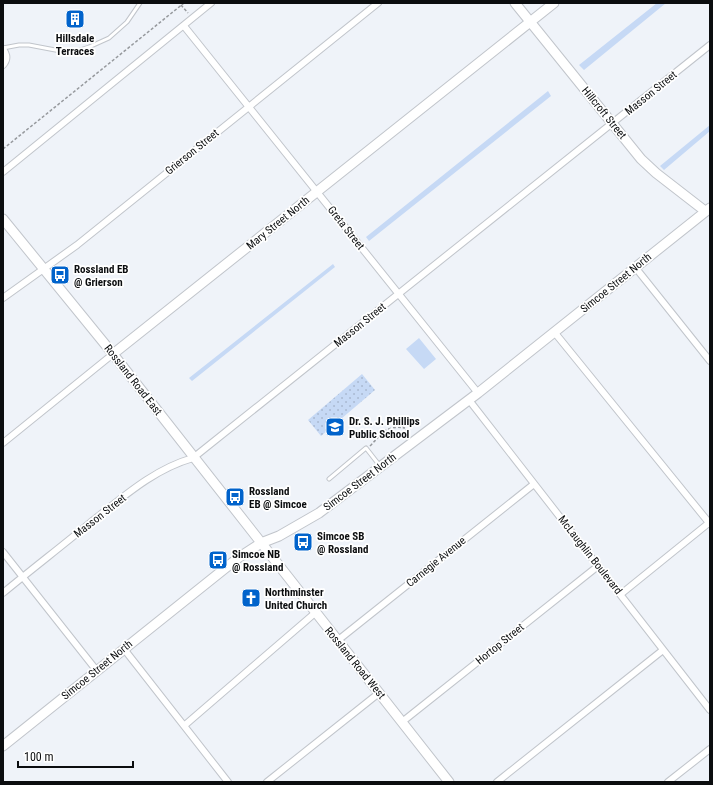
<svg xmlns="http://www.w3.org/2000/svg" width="713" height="785" viewBox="0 0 713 785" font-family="'Roboto Condensed',sans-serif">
	<defs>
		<pattern id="park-dots" width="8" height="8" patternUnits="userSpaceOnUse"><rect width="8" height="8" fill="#c6d9f5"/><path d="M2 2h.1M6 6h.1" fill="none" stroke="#a9b9d1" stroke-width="1.8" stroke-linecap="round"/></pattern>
	</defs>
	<rect width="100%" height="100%" fill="#eff3f9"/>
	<path fill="#c6d9f5" d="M657,3H666L584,70L579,65Z
		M548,91L551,96L369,241L366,237Z
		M710,125V131L664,170L660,166Z
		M333,264L335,267L192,381L189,378Z
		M419,338L436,359L424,369L406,349Z"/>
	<path fill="url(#park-dots)" d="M362,374L375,390L321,436L308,420Z"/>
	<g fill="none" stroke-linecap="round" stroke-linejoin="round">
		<g stroke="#c1c5cb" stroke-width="5">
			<path id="lane" d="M3,48L19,45H29L71,53L89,47L109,38L127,22L140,3
				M329,479L366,448L380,466"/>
		</g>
		<g stroke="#c1c5cb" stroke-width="8">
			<path id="street" d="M184,26L478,393
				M3,49C7,55 8,59 3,65
				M3,172L211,3
				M635,267L710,361
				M3,298L77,245L378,3
				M555,333L710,524
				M469,400L710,710
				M3,443L113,354
				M3,552L97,671
				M3,593C32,569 62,546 91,522C123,497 154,469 193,458L710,45
				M621,594L710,522
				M337,641L534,484
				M124,649L228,782
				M402,722L598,566
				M185,725L315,613
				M267,782L379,693
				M497,782L663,650
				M668,782L710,749"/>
		</g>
		<g stroke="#c1c5cb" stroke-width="11">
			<path id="secondary" d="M515,3L641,159L656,173L705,211
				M3,219L113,354L449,782
				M113,354L554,3
				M3,746L238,558L261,543L279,536L319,513L478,393L710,208"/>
		</g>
		<path stroke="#96999d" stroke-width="1.5" stroke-dasharray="3 2" stroke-linecap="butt" d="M181,5L188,13
			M3,149L184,3
			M396,418L409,434
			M370,446C383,433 385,425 405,428"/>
		<use href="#lane" stroke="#fff" stroke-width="3"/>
		<use href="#street" stroke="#fff" stroke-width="6"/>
		<use href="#secondary" stroke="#fff" stroke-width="9"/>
	</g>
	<defs>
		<g id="building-square" transform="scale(1)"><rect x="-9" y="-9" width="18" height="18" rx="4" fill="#0163cb" stroke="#fff"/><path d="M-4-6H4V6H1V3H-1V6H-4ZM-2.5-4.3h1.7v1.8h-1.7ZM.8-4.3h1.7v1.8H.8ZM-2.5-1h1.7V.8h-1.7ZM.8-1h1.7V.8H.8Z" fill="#fff"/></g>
		<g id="bus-square" transform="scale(1)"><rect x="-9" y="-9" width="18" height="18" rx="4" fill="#0163cb" stroke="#fff"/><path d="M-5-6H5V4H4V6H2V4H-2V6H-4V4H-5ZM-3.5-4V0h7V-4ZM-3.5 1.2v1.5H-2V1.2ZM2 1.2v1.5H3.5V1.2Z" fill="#fff"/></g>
		<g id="school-square" transform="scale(1)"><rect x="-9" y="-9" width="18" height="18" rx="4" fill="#0163cb" stroke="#fff"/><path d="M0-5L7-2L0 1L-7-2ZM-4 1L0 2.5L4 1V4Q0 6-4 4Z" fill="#fff"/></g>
		<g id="church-square" transform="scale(1)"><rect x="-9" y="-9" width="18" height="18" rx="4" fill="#0163cb" stroke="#fff"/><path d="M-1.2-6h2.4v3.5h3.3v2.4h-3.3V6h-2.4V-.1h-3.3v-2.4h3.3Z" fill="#fff"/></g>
	</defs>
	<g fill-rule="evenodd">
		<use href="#building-square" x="75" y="19"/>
		<use href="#bus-square" x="60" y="275"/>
		<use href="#school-square" x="335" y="427"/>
		<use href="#bus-square" x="235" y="497"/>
		<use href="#bus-square" x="303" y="542"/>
		<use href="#bus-square" x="218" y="560"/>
		<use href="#church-square" x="251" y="598"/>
	</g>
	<g text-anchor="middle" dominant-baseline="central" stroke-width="3.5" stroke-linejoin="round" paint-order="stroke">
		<g font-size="11" font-weight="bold" fill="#0b0d0f" stroke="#fff" text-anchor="start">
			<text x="75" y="38" text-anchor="middle">Hillsdale<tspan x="75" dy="13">Terraces</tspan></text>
			<text x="74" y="269">Rossland EB<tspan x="74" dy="13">@ Grierson</tspan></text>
			<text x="349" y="421">Dr. S. J. Phillips<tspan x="349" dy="13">Public School</tspan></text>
			<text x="249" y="491">Rossland<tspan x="249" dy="13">EB @ Simcoe</tspan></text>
			<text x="317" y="536">Simcoe SB<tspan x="317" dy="13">@ Rossland</tspan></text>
			<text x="232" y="554">Simcoe NB<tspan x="232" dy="13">@ Rossland</tspan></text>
			<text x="265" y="592">Northminster<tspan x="265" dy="13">United Church</tspan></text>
		</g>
		<g font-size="11" fill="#0b0d0f" stroke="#fff">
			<text transform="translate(651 93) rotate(-39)">Masson Street</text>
			<text transform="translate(604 113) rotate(51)">Hillcroft Street</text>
			<text transform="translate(192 152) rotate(-39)">Grierson Street</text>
			<text transform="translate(278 223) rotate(-39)">Mary Street North</text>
			<text transform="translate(346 228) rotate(52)">Greta Street</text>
			<text transform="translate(616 283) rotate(-39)">Simcoe Street North</text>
			<text transform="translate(360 325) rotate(-39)">Masson Street</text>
			<text transform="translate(133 380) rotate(52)">Rossland Road East</text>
			<text transform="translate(360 482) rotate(-37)">Simcoe Street North</text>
			<text transform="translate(100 516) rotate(-38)">Masson Street</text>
			<text transform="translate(590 555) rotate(52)">McLaughlin Boulevard</text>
			<text transform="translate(436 562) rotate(-39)">Carnegie Avenue</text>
			<text transform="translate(500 644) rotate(-39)">Hortop Street</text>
			<text transform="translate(355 663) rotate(51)">Rossland Road West</text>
			<text transform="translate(97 670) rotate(-39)">Simcoe Street North</text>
		</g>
	</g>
	<rect width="713" height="785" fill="none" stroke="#0b0d0f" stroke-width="8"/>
	<path d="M18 761v6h115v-6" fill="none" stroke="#0b0d0f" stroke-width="2"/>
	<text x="24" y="761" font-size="12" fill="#0b0d0f" stroke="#ffffff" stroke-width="3" paint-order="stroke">100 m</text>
</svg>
